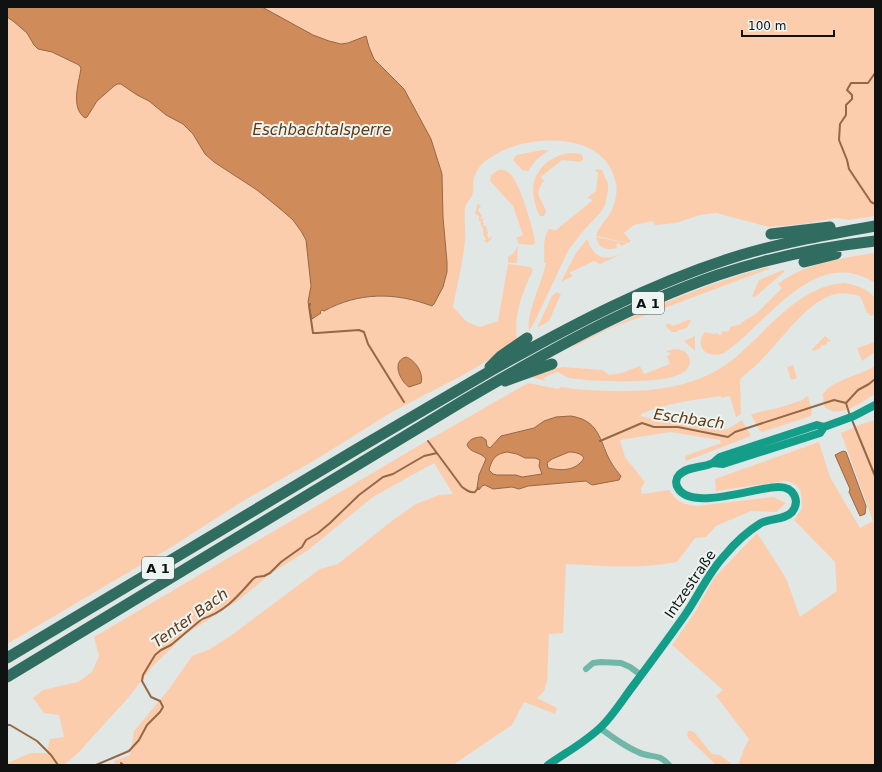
<svg xmlns="http://www.w3.org/2000/svg" width="882" height="772" viewBox="0 0 882 772" font-family="'DejaVu Sans',sans-serif">
	<rect width="100%" height="100%" fill="#e0e7e5"/>
	<path fill="#fccdad" fill-rule="evenodd" d="M262,7H875V216L849,220L836,218L804,224L769,227L716,213L700,215L676,223L655,225L653,221L634,225L624,233L631,241L628,243L596,236C598,228 604,222 609,215C614,207 618,194 616,184C607,133 538,134 502,151C493,156 484,160 478,169C476,173 473,178 473,183C473,186 474,189 473,192C473,198 466,202 465,208C464,219 466,230 465,241C463,263 457,285 453,307L467,322L480,327L498,321L508,264L530,267L533,270C523,291 513,316 517,339L490,359L465,374L392,412L315,460L243,501L173,546L7,644V17L13,21L27,33L34,45L38,49L52,52L79,65C81,68 81,108 82,116L85,118L97,101L114,86L117,84H121L137,95L149,101L166,115L183,124L193,134L205,154L214,162L257,190L278,207L293,220L301,231L306,240L311,286L308,302L320,312L322,310L324,311C356,295 389,292 423,303L440,292L445,282L447,262L443,217V179L404,89L374,59L368,47L365,36C357,39 351,44 342,44C320,44 281,18 262,7Z
		M542,150H549L536,160L528,171L522,170L513,160L514,158L517,155Z
		M570,153L581,154L583,157V160L580,162L562,160L541,177L544,181C532,195 543,199 546,212L544,216H540C537,212 535,204 534,199C529,174 547,156 570,153Z
		M597,169L602,170L608,184V191L605,205L601,212L585,229L569,249L535,321L529,331C526,312 542,284 546,263H544C545,252 542,237 549,229L556,230L593,200L587,198L596,191L598,173L595,171Z
		M498,170C504,169 508,171 512,176C520,185 534,230 535,243L533,245L519,244L516,238L523,235L513,206L490,181L491,175Z
		M479,204L481,206L478,210L482,216L481,218L484,219L482,221L484,223L483,225L486,226L488,233L487,236L488,237V238L489,239L492,235L491,239L487,243L482,240L481,239L484,241L486,239L483,235L484,233L483,232V228L481,227L482,225L480,224L481,222L479,221V216L475,214L477,205Z
		M596,237L626,243V244L621,246L619,243L616,245L617,248C607,251 598,248 596,237Z
		M587,239C594,257 602,262 622,254L600,264L594,261L569,273L573,276L561,282L576,253Z
		M518,246L517,263H508V257L513,254Z
		M875,253V283C815,244 767,324 724,353C708,360 693,347 705,332L714,334L717,333L719,335L722,334L721,332L729,331L730,327L742,324L741,323L757,313L782,288L778,284C806,263 841,258 875,253Z
		M768,267L769,269L611,328L571,348C581,340 597,334 609,328C660,303 713,282 768,267Z
		M783,270L784,271V272L755,297L752,296L759,280Z
		M844,283C856,285 867,288 875,298V317L874,315L870,316L869,313H867L860,296C852,294 844,292 836,294C808,300 783,338 764,357C757,365 749,371 741,378L740,382L741,414L736,417L730,396L721,398V396C694,400 666,403 641,414V416L659,421L676,420L702,423L721,429H728L742,420L751,436L686,461L685,456L721,443L720,440L670,432L620,440L625,457L645,482L641,488L642,494L669,490C678,503 683,504 697,506L773,497L786,503L776,512L751,511L716,526L706,537L695,538L677,562C640,569 603,566 566,564L563,633L549,634L547,682L544,691L537,698L557,708L555,714L524,702L512,725L453,765H115L114,761L130,755L134,731L169,689L192,656L210,649L229,637L320,569L338,564L393,520L416,504L439,495L453,494L434,463L373,497L307,551L270,574L239,600L186,634L153,666L128,698L78,753L64,765H8V763L30,753H47L50,739L64,737L59,715L44,713L33,698L43,690L78,682L92,672L99,656L94,637L425,442L528,383L558,389L561,387C577,390 593,390 609,391C653,392 695,388 731,361C765,334 797,286 844,283ZM544,421L605,446L609,458L621,476L592,485L586,481L528,486L519,489L512,487L493,489L488,485L482,486L479,475L486,459L480,453L472,452L486,442L487,446L489,448L501,436L534,428Z
		M557,292L561,294L549,321L537,328L552,296Z
		M688,320H691L687,328L679,330L677,332H672L666,327V325L668,323L673,326Z
		M695,336V351L684,341Z
		M825,336L831,341L827,342V344L820,346L821,348L813,351L812,349Z
		M875,342V352L862,361L857,348Z
		M674,349C683,349 689,352 690,362C689,369 684,373 678,375C659,384 592,382 570,378C565,377 563,374 557,372L543,378L546,381L531,377L551,369L564,367L602,370L609,375L622,373L640,366L644,374L670,364L667,356L671,354L666,351Z
		M793,365L797,378L791,380L787,367Z
		M875,366V394C862,402 837,421 824,406L823,396H822C828,381 861,375 875,366Z
		M808,396L812,411L811,416L762,432L760,431L751,415L759,412L778,408L803,400L804,398Z
		M875,420V765H738L744,749L749,739L716,696L723,690L672,645L695,612L714,578L757,533L786,578L800,617L837,591L835,562L794,520L802,508L801,492L796,485L790,482L784,481L716,491L715,479L819,442L830,477L860,528L873,521L841,433L862,424Z
		M507,452L517,454L525,458H535L540,460L539,466L542,474L522,477L516,475H497L493,474L489,470C492,459 495,454 507,452Z
		M569,452C574,452 581,453 584,457C576,471 562,471 548,468L547,463L552,459Z
		M689,730L694,732L712,754L720,755L733,765H716L688,738L687,734Z"/>
	<path fill="#cf8c5a" stroke="#956744" fill-rule="evenodd" d="M7,7H262L313,35L329,41L341,44L348,43L366,36L369,47L374,59L404,89L431,139L442,174L443,217L447,262V272L443,287L434,304L432,306C395,292 359,292 324,311L322,310L320,312L321,313L312,319L308,302L311,286L306,240L301,231L293,220L278,207L257,190L214,162L205,154L193,134L183,124L166,115L149,101L137,95L121,84H117L114,86L97,101L87,117L85,118C70,107 79,84 81,68L79,65L52,52L38,49L34,45L27,33L13,21L7,17Z
		M406,357C415,360 424,373 421,383L409,387C400,381 391,361 406,357Z
		M571,416C594,420 598,432 606,452C609,460 615,469 621,476L619,480L592,485L586,481L528,486L519,489L512,487L493,489L485,485L482,486L479,490L477,488L479,475L486,459C480,451 471,454 467,445C469,439 476,437 482,437L486,440L487,446L490,448L501,436L534,428L544,421L556,417ZM507,452L517,454L525,458H535L540,460L539,466L542,474L522,477L516,475H497L493,474L489,470C492,459 495,454 507,452ZM569,452C574,452 581,453 584,458C576,471 562,471 548,468L547,463L552,459Z
		M843,451L846,452L866,506L865,514L860,516L849,492L850,489L835,455Z"/>
	<g fill="none" stroke-linecap="round" stroke-linejoin="round">
		<path stroke="#956744" stroke-width="2" d="M875,73L868,83H851L847,90L852,95V99L846,105V115L840,124L839,140L847,160L849,169L871,202L875,204
			M310,304L309,306L313,333H317L359,330L364,332L368,344L404,402
			M846,403L858,390L869,384L875,379
			M852,420L875,476
			M428,441L462,487C466,490 470,493 475,492L478,488
			M600,441L642,423L654,427H678L728,437L735,432L834,400L846,403L850,416
			M875,588V599
			M875,622V631
			M7,725H10L37,741L51,755L58,765
			M121,763L123,765
			M96,765L129,751L139,740L147,725L160,712L163,707L160,701L151,697L142,681L143,675L155,655L161,650L171,645L202,619C225,612 238,596 253,579L256,577L264,576L270,573L281,562L302,547L306,540L318,533L330,523L359,495L383,477L393,474L424,456L437,453"/>
		<path stroke="#71b7a7" stroke-width="6" d="M586,669L593,663L601,662L621,663L630,667L641,675
			M600,728C612,737 624,746 638,752C651,759 658,752 669,765"/>
		<path stroke="#149e89" stroke-width="8" d="M713,463L723,464L820,433L824,427
			M548,765C565,753 586,742 602,726C614,714 623,699 633,686C651,662 668,639 685,615C699,595 708,573 725,555C735,543 748,531 761,523C771,518 785,520 792,512C801,500 793,487 779,487C758,486 691,512 678,488C675,484 676,478 679,475C687,466 703,468 713,463C716,461 718,458 720,457L817,425L824,427L854,416L875,405"/>
		<path stroke="#306c60" stroke-width="11" d="M771,234L830,227
			M804,262L836,254
			M490,367L501,356L527,338
			M505,381L552,364
			M7,658C123,589 240,519 357,449C402,423 447,396 492,370C572,325 653,282 741,255C785,242 830,234 875,226
			M7,677L463,401C545,353 628,306 718,275C769,258 822,247 875,241"/>
	</g>
	<g text-anchor="middle" dominant-baseline="central" stroke-width="4" stroke-linejoin="round" paint-order="stroke">
		<g fill="#edf5f3" stroke="#525655" stroke-width="1">
			<rect x="632" y="292" width="32" height="22" rx="3"/>
			<rect x="142" y="557" width="32" height="22" rx="3"/>
		</g>
		<g font-size="13" font-weight="bold" fill="#0f1211">
			<text x="648" y="303">A 1</text>
			<text x="158" y="568">A 1</text>
		</g>
		<g font-size="14" fill="#0f1211" stroke="#edf5f3">
			<text transform="translate(690 584) rotate(-56)">Intzestraße</text>
		</g>
		<g font-size="15" font-style="italic" fill="#633610" stroke="#edf5f3">
			<text x="322" y="130">Eschbachtalsperre</text>
			<text transform="translate(689 419) rotate(8)">Eschbach</text>
			<text transform="translate(190 618) rotate(-36)">Tenter Bach</text>
		</g>
	</g>
	<rect width="882" height="772" fill="none" stroke="#0f1211" stroke-width="16"/>
	<path d="M742 30v6h92v-6" fill="none" stroke="#0f1211" stroke-width="2"/>
	<text x="748" y="30" font-size="12" fill="#0f1211" stroke="#edf5f3" stroke-width="3" paint-order="stroke">100 m</text>
</svg>
